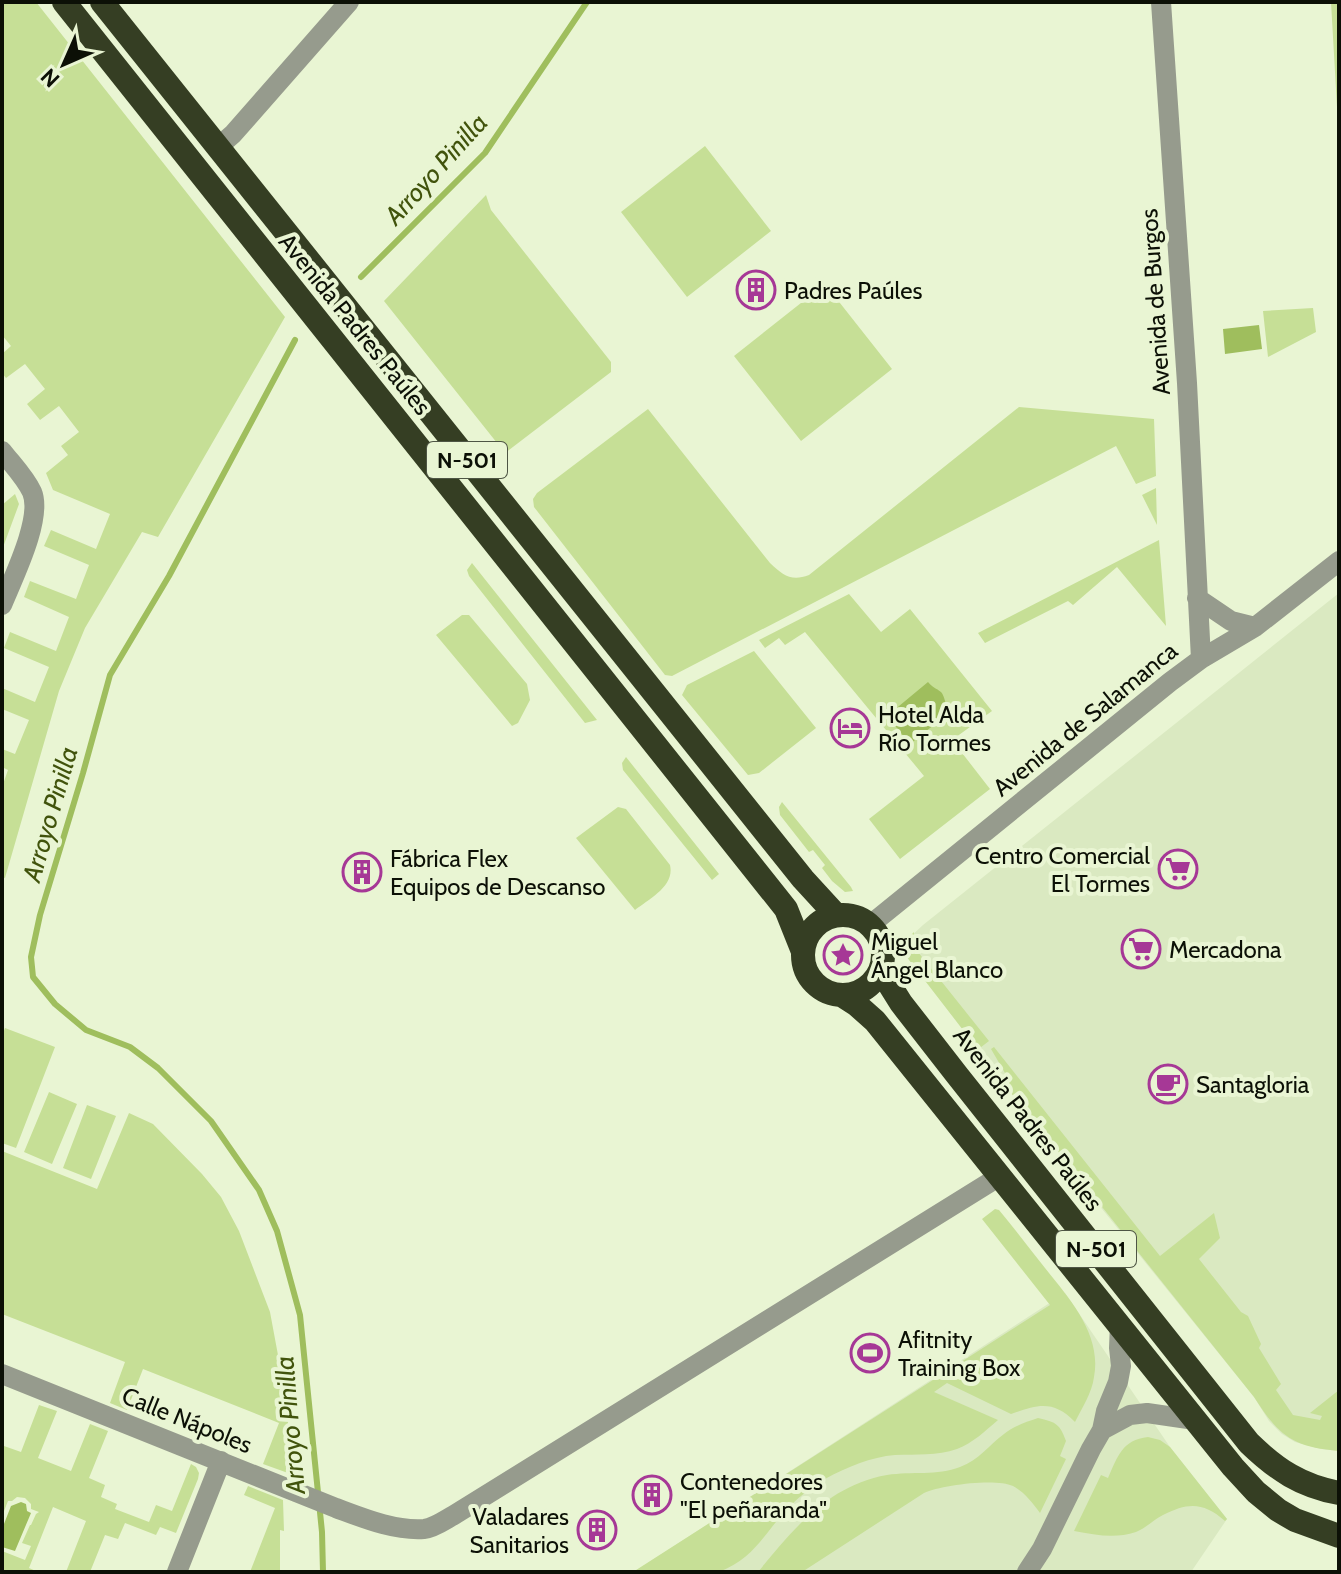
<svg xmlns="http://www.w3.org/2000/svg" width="1341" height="1574" viewBox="0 0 1341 1574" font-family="Cabin,sans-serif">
	<rect width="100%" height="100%" fill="#e9f5d3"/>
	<path fill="#dae9c1" d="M1339,593V1451L1321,1449L1295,1442L1282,1434L1269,1421L1254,1397L1094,1199L1069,1164L976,1051L970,1039L906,956L904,950L908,939L923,925Z
		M1065,1293L1170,1447L1227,1519L1191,1572H634Z"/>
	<path fill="#c6df96" d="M2,2H36L285,317L158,537L142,532L85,628L59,691L5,878L2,877V787L8,770L2,767V749L15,754L29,720L2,709V688L35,702L49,667L4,648L10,632L56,651L69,617L24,597L30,581L76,599L89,565L44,546L51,530L96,549L110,514L53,490L46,473L68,455L61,446L79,432L59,406L40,420L27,404L45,389L25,364L6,378L2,373V354L11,346L2,335Z
		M1331,2H1339V142Z
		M705,146L771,231L687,297L621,212Z
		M486,195L491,210L611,362V372L505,453L384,301Z
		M825,284L892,369L801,441L734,356Z
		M1313,308L1316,332L1268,357L1263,311Z
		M1019,407L1154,419L1156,476L1136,484L1116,446L672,676L665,675L534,507L533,499L537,493L648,409L770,563C783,575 791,582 809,575Z
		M1156,488L1157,525L1142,495Z
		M15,494L19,504L2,550V505Z
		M1159,540L1166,626L1117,567L1073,605L1068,601L985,643L978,633Z
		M472,563L597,720L585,723L469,576L467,570Z
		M849,594L881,632L910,609L992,711L952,740L990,789L900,859L869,819L924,776L805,632L785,645L779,638L765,648L759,640Z
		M462,615H469L527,684L530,700L518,723L512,726L436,635Z
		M754,651L816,728L759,773L748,775L682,695L687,685Z
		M626,757L719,874L712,880L623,770L622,763Z
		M782,802L851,887L853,891L845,892L832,881L822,868L825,865L813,850L809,852L780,815L779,807Z
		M618,807L626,809L670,865C675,886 649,899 635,910L576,838Z
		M914,932V947L989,1041L976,1051L970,1039L906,956C903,946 907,939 914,932Z
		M5,1028L55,1047L16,1148L2,1143V1036Z
		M994,1047L1160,1256L1214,1213L1220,1238L1199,1259L1241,1312L1248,1316L1261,1344L1259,1348L1281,1384L1276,1390L1293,1415L1320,1420L1322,1416L1310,1413L1339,1390V1451C1292,1447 1279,1436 1254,1397L999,1078L1005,1073L991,1049Z
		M49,1092L77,1104L52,1164L24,1152Z
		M87,1105L116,1116L91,1179L63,1168Z
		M129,1113L153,1124L202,1174L221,1197L239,1231L270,1312L288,1409V1473L263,1464L279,1423L143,1369L127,1410L110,1403L125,1362L2,1314V1151L97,1189Z
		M995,1209L999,1210C1015,1229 1030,1249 1045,1268C1070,1299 1102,1335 1094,1377C1092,1393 1082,1408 1075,1422C1054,1400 1038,1404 1011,1414L947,1383L934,1392L998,1420C985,1431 973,1443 957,1449C937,1456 916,1454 895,1455C871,1457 847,1467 825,1479C813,1486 801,1495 791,1505C764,1532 757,1557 719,1572H633L1050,1305L982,1219Z
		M39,1405L57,1411L38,1458L71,1471L90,1424L108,1431L89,1478L105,1485L101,1497L117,1504L115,1509L149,1522L156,1505L172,1511L191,1464L196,1467L199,1473L198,1479L176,1533L160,1527L156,1535L125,1523L118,1539L105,1535L90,1572H66L86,1521L53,1507L29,1568L38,1572H2V1551L25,1560L31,1546L22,1543L30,1525H31L36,1514L39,1512L31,1509V1504L25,1498L17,1497L12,1501H8L2,1516V1464L4,1462L2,1461L4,1446L21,1452Z
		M1038,1418C1056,1422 1060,1424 1066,1441L1060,1456L1066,1459L1040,1513C1032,1502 1024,1492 1013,1486C996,1478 941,1485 924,1493L802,1572H758C793,1529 829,1485 887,1475C912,1471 937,1476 960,1467C979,1460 989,1445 1004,1434C1014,1426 1026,1422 1038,1418Z
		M1148,1437L1160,1440L1170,1447L1227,1519L1225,1521C1204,1502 1188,1502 1163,1515C1153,1520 1146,1528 1136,1532C1115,1539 1096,1535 1074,1531L1101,1475L1108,1478C1118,1456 1122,1440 1148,1437Z
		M248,1486L283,1500L284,1531L280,1530V1572H250L275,1508L244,1495Z"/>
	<path fill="#9fbe5d" d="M1259,325L1262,349L1225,354L1223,329Z
		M928,682C933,688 936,688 941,692C945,696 945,706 950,712L910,744L887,716Z
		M21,1502L26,1504L27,1511L31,1513L15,1551L2,1547V1529L11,1506Z"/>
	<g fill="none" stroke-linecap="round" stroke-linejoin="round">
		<path stroke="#9fbe5d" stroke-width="6" d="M361,277L485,153L587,2
			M295,340L169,576L110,675L83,773L40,915L31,957L33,977L55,1004L86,1030L130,1047L158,1068L211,1121L259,1190L277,1231L300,1315L322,1532L323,1572"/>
		<path stroke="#969b8d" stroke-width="20" d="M1161,2L1187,383L1201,659
			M217,148L233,134L349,2
			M2,451C12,464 25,477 32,492C43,518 13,578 2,605
			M1197,598L1231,621L1255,627
			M870,925L1170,682L1201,659L1255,627L1339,561
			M2,1374L336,1508C363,1518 394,1531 424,1529C434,1528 445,1520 454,1515L1000,1176
			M1102,1430L1130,1415L1147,1413L1195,1420
			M177,1572L221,1461
			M1027,1572L1042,1549L1091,1449L1102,1430L1106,1411L1118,1382L1121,1366L1119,1348L1120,1324"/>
		<path stroke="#353e23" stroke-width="24" d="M64,2L786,909L802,949
			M102,2L803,879L836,915
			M803 955a40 40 0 1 1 80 0a40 40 0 1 1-80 0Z
			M881,971L901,1003L957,1075L1249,1443C1277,1470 1301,1486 1339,1493
			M843,996L857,1005L875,1021L1233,1467L1256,1492L1278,1510L1295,1520L1339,1536"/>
	</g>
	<defs>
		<g id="building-ring" transform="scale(2)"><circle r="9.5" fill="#e9f5d3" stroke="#a63896" stroke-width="1.5"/><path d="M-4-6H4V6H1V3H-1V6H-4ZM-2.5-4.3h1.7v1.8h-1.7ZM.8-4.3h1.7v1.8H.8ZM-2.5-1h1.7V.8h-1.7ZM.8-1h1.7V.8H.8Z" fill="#a63896"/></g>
		<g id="hotel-ring" transform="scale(2)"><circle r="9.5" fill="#e9f5d3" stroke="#a63896" stroke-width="1.5"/><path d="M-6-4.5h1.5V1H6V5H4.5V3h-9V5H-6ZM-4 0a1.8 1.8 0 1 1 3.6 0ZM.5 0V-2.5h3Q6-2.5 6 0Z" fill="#a63896"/></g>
		<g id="supermarket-ring" transform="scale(2)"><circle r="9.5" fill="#e9f5d3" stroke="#a63896" stroke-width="1.5"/><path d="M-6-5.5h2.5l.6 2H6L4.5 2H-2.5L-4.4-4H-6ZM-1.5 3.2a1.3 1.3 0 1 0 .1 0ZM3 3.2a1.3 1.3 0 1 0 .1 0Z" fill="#a63896"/></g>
		<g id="sight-ring" transform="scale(2)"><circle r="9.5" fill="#e9f5d3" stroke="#a63896" stroke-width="1.5"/><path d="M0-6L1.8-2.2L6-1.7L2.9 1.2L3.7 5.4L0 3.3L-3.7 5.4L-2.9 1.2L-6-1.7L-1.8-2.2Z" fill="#a63896"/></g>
		<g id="cafe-ring" transform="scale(2)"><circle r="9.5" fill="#e9f5d3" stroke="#a63896" stroke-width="1.5"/><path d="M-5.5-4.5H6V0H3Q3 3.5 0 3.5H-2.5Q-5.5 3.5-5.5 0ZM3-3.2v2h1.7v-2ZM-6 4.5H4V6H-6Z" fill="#a63896"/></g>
		<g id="stadium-ring" transform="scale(2)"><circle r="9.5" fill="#e9f5d3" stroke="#a63896" stroke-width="1.5"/><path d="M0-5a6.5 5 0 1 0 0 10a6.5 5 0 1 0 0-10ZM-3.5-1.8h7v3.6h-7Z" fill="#a63896"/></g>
	</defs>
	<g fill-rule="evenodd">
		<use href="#building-ring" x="756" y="290"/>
		<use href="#hotel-ring" x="850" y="728"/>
		<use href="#supermarket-ring" x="1178" y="869"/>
		<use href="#building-ring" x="362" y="872"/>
		<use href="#supermarket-ring" x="1141" y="949"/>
		<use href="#sight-ring" x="843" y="955"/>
		<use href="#cafe-ring" x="1168" y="1084"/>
		<use href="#stadium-ring" x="870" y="1353"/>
		<use href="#building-ring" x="652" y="1495"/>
		<use href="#building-ring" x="597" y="1530"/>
	</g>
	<g text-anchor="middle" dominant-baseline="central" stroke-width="8" stroke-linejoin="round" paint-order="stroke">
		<g fill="#e9f5d3" stroke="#4e5544" stroke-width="2">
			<rect x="427" y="442" width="80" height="36" rx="6"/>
			<rect x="1056" y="1231" width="80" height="36" rx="6"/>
		</g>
		<g font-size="22" font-weight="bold" fill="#0c1006">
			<text x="467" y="460">N-501</text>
			<text x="1096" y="1249">N-501</text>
		</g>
		<g font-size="24" fill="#0c1006" stroke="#e9f5d3" text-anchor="start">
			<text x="784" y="290">Padres Paúles</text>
			<text x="878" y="714">Hotel Alda<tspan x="878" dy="28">Río Tormes</tspan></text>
			<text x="1150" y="855" text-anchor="end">Centro Comercial<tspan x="1150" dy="28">El Tormes</tspan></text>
			<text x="390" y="858">Fábrica Flex<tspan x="390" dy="28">Equipos de Descanso</tspan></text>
			<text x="871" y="941">Miguel<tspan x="871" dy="28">Ángel Blanco</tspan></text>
			<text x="1169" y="949">Mercadona</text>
			<text x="1196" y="1084">Santagloria</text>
			<text x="898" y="1339">Afitnity<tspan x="898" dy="28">Training Box</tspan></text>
			<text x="680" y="1481">Contenedores<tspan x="680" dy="28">"El peñaranda"</tspan></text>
			<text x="569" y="1516" text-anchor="end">Valadares<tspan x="569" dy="28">Sanitarios</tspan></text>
		</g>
		<g font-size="24" fill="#0c1006" stroke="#e9f5d3">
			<text transform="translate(1155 302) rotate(-94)">Avenida de Burgos</text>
			<text transform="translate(355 324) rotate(51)">Avenida Padres Paúles</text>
			<text transform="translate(1085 719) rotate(-39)">Avenida de Salamanca</text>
			<text transform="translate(1028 1119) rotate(52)">Avenida Padres Paúles</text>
			<text transform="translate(187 1420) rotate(22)">Calle Nápoles</text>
		</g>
		<g font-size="26" font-style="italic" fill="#41530c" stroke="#e9f5d3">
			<text transform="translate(436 169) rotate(-48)">Arroyo Pinilla</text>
			<text transform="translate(50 814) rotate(-74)">Arroyo Pinilla</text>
			<text transform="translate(290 1425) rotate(-95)">Arroyo Pinilla</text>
		</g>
	</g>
	<rect width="1341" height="1574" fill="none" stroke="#0c1006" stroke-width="8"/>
	<g transform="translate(64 64) rotate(225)" stroke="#e9f5d3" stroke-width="6" paint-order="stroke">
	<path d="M0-6L14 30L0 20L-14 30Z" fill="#0c1006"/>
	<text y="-12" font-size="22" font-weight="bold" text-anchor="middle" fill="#0c1006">N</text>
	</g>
</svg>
